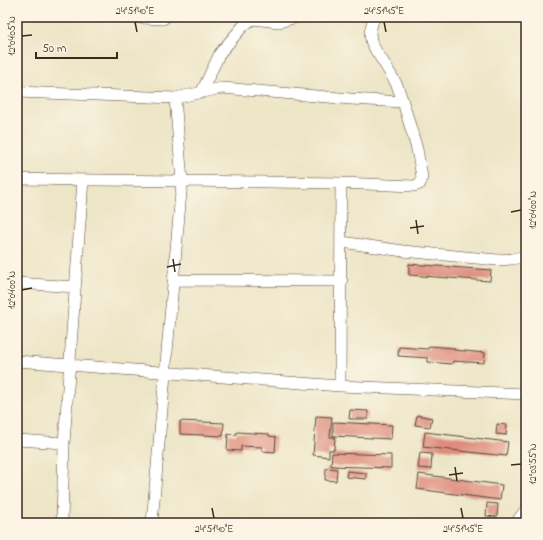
<svg xmlns="http://www.w3.org/2000/svg" width="543" height="540" viewBox="0 0 543 540" font-family="'Indie Flower',sans-serif">
	<rect width="100%" height="100%" fill="#fcf5e5"/>
	<filter id="ink" filterUnits="userSpaceOnUse"><feTurbulence type="fractalNoise" baseFrequency=".025" numOctaves="2"/><feDisplacementMap in="SourceGraphic" scale="8" xChannelSelector="R" yChannelSelector="G"/><feConvolveMatrix kernelMatrix="1 2 1 2 8 2 1 2 1" color-interpolation-filters="sRGB"/></filter>
	<filter id="wash" filterUnits="userSpaceOnUse"><feTurbulence type="fractalNoise" baseFrequency=".012" numOctaves="4" result="noise"/><feDisplacementMap in="SourceGraphic" scale="16" xChannelSelector="R" yChannelSelector="G"/><feGaussianBlur stdDeviation="0.9" result="paint"/><feColorMatrix in="noise" values="0 0 0 0 0 0 0 0 0 0 0 0 0 0 0 0 0 1.4 0 .05"/><feComposite in="paint" operator="in"/></filter>
	<g filter="url(#wash)">
		<rect width="100%" height="100%" fill="#ece5c6"/>
		<g id="blocks">
			<path fill="#de8d7d" d="M409,264L491,270L490,281L409,275Z
				M429,346L454,348V350L485,353L484,363L453,361L452,364L428,362V358L398,356L399,347L428,349Z
				M350,410L368,411V419H349Z
				M417,415L432,418L430,427L415,425Z
				M316,416L332,417L330,437H335L334,450H329V457L313,455Z
				M180,421L224,423L223,436L180,434Z
				M333,422L392,425L391,439L333,436Z
				M497,424L507,425L506,435L496,434Z
				M237,432L269,434V436L276,437L275,452L262,451V447L241,446V451L227,450L228,434L236,435Z
				M425,432L508,442L506,456L423,447Z
				M332,453L391,455V468L331,466Z
				M420,453L432,454L431,469L418,468Z
				M326,468L337,469L336,481L325,480Z
				M347,471L366,473V479L346,477Z
				M419,474L502,485L500,500L417,489Z
				M487,503L498,504L497,517L486,516Z"/>
		</g>
	</g>
	<g filter="url(#ink)">
		<use href="#blocks" fill-opacity="0" stroke="#564637" stroke-width="1"/>
		<g fill="none" stroke-linecap="round" stroke-linejoin="round">
			<g stroke="#564637" stroke-width="12">
				<path id="minor" d="M121,17L163,19L166,17
					M17,92L175,98L222,88L351,99L403,102
					M201,93L220,53L244,25L253,19L279,22L297,17
					M17,179L341,183L414,186L420,184L422,177L417,149L403,102L397,85L384,63L376,51L371,41L370,32L373,20L376,17
					M342,242L403,251L497,260L512,259L526,256
					M175,280L342,281
					M17,283L75,287
					M17,361L340,386L526,394
					M340,386L341,183
					M17,440L64,443
					M62,523L64,443L83,180
					M152,523L182,181L175,98
					M516,523L526,509"/>
			</g>
			<use href="#minor" stroke="#fff" stroke-width="11"/>
		</g>
	</g>
	<path fill="none" stroke="#3b2a1e" stroke-width="1.5" d="M135,22L137,32M384,22L386,32M22,36L32,35M511,212L521,210M416,220L418,234M410,228L424,226M173,259L175,272M167,267L181,264M22,290L32,288M511,465L521,464M455,467L457,481M449,475L463,473M212,508L214,518M461,508L463,518"/>
	<rect width="543" height="540" fill="none" stroke="#fcf5e5" stroke-width="44"/>
	<path d="M36 52v6h81v-6" fill="none" stroke="#3b2a1e" stroke-width="2"/>
	<text x="42" y="52" font-size="12" fill="#3b2a1e" stroke="#fcf5e5" stroke-width="3" paint-order="stroke">50 m</text>
	<rect x="22" y="22" width="499" height="496" fill="none" stroke="#3b2a1e" stroke-width="1.5"/>
	<g font-size="10" text-anchor="middle" fill="#3b2a1e">
		<text x="135" y="14">24°51'40"E</text>
		<text x="384" y="14">24°51'45"E</text>
		<text transform="translate(11 36) rotate(-90)" y="4">12°04'05"N</text>
		<text transform="translate(532 210) rotate(-90)" y="4">12°04'00"N</text>
		<text transform="translate(11 290) rotate(-90)" y="4">12°04'00"N</text>
		<text transform="translate(532 464) rotate(-90)" y="4">12°03'55"N</text>
		<text x="214" y="532">24°51'40"E</text>
		<text x="463" y="532">24°51'45"E</text>
	</g>
</svg>
